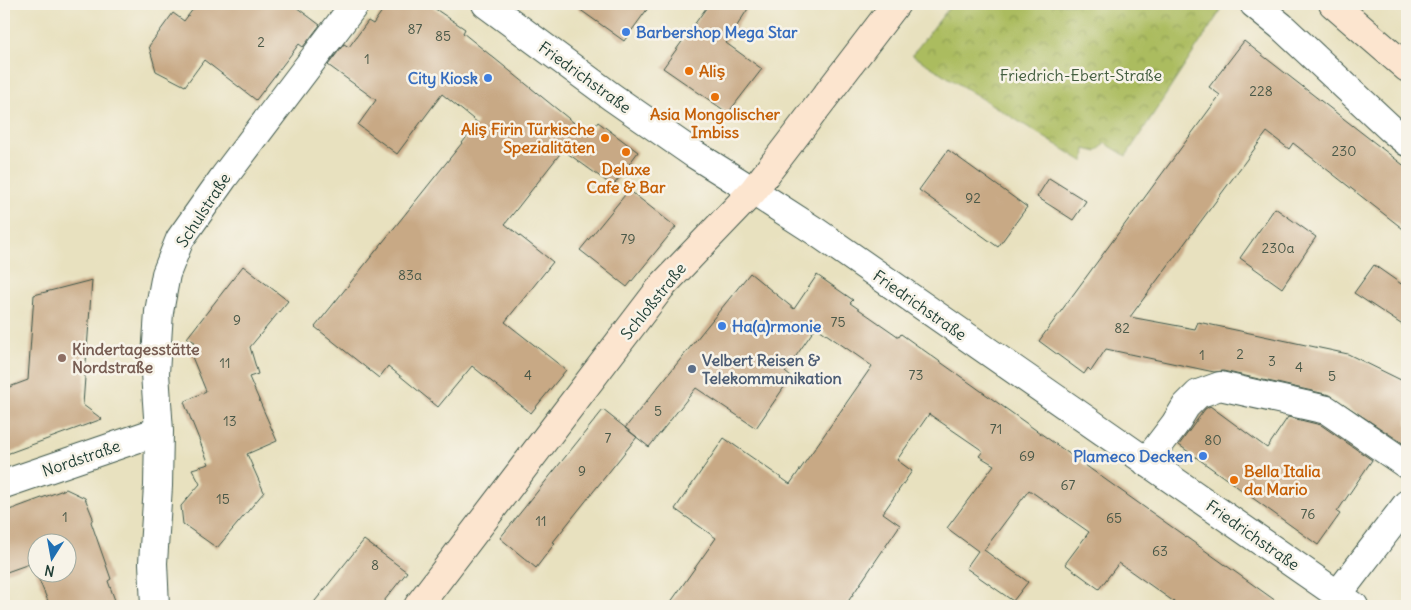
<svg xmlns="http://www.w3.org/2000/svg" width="1411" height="610" viewBox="0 0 1411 610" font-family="Delius,sans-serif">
	<defs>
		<pattern id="park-crowns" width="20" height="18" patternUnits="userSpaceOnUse" patternTransform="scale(1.25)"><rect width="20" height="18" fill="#abbc5f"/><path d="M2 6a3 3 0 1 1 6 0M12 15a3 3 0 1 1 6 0" fill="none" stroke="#8b9a4f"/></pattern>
	</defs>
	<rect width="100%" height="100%" fill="#f7f3e8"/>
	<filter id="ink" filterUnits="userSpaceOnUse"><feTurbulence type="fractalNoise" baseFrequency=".02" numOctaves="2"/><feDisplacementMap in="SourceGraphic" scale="10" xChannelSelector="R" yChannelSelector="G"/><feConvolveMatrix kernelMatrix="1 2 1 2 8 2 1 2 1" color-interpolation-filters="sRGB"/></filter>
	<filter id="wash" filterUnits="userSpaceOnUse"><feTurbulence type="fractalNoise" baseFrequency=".0096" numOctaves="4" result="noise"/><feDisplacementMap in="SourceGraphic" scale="20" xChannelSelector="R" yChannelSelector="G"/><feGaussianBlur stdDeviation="1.12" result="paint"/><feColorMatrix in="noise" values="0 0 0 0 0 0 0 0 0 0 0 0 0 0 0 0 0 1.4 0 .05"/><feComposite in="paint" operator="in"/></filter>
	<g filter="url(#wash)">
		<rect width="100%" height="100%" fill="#e8e1bf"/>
		<path fill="url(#park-crowns)" stroke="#657c4a" d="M952,4H1225L1126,156L1105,143L1097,152L1085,149L1084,162L912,55Z"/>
		<g id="blocks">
			<path fill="#c8a985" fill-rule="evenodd" d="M197,4H292L320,25L303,47L299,44L256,100L204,60L185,86L156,71L149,46L173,13L184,21Z
				M387,4H428L465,29L463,33L589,135L598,122L638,152L613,186L563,150L505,224L553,262L505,322L566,370L531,413L472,366L438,407L388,366L379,378L315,327L478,123L442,94L397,154L358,125L376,100L328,65L344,44L349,47L368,21L373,24Z
				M572,4H651L624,41Z
				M709,4H751L726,43L762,69L728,113L663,68Z
				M1244,41L1407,168V232L1293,143L1289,149L1267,132L1130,317L1195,329L1198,322L1348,354L1407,383V446L1330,395L1223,371L1214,372L1106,349L1091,371L1088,368L1084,374L1039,341L1220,95L1209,87Z
				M948,150L1027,207L998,247L919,190Z
				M1049,178L1086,201L1073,220L1037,197Z
				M629,190L676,227L627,287L580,250Z
				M1275,208L1316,237L1282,288L1240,258Z
				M1374,265L1407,288V328L1354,293Z
				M243,266L288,301L250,347L258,374L249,377L277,441L247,454L264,492L217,548L183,524L181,506L200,484L192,469L209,464L184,402L206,391L190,352L195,342L187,338Z
				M750,273L794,309L817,275L853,300L850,303L899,337L901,334L1283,606H1180L1119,563L1099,589L1065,564L1089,532L1029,490L984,550L1028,582L1013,601L966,568L978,551L947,528L994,465L979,456L983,451L929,414L897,460L912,471L883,513L900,525L845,606H668L716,538L675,509L724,438L790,484L872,366L816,327L785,372L791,377L756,428L696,388L649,447L625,428Z
				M92,280L83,405L102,419L4,455V389L28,380L34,295Z
				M1210,406L1267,448L1288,417L1321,425L1372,460L1337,512L1340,514L1318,545L1179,445L1205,409Z
				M603,410L637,437L553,542L555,543L536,568L500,538Z
				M66,489L85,498L93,518L91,522L111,579L108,581L117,606H50L32,563L4,573V512ZM38,542H68V572H38Z
				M364,540L407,572L380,606H311Z"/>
		</g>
	</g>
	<g filter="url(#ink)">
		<use href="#blocks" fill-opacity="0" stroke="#3d5649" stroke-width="1"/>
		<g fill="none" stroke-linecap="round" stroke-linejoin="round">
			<g stroke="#3d5649" stroke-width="30">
				<path id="street" d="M486,4L612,97L694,154L753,191L815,231L1354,606
					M1254,4L1281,26L1391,129L1407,142
					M1146,462L1175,424L1186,406L1198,394L1220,386L1327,410L1407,465
					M4,484L159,431
					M1338,594L1407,504
					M155,606L153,563L158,486L159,431L155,373L159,312L166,274L180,239L224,177L355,4"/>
			</g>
			<g stroke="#3d5649" stroke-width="30">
				<path id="secondary" d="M1333,4L1407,68
					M418,606L662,286L753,191L896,4"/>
			</g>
			<use href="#street" stroke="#fff" stroke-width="28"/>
			<use href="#secondary" stroke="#fce5cf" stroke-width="28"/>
		</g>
	</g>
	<g fill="#3f7fe0" stroke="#f7f3e8" stroke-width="2">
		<circle cx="626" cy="32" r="5"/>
		<circle cx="488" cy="78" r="5"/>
		<circle cx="722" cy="326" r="5"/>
		<circle cx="1203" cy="456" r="5"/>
	</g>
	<g fill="#e8710a" stroke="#f7f3e8" stroke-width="2">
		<circle cx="689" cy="71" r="5"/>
		<circle cx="715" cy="97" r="5"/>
		<circle cx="605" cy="138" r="5"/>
		<circle cx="626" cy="152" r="5"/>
		<circle cx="1234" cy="480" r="5"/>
	</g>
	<circle fill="#8d6e63" stroke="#f7f3e8" stroke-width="2" cx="62" cy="358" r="5"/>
	<circle fill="#5c6f8a" stroke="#f7f3e8" stroke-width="2" cx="692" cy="369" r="5"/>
	<g text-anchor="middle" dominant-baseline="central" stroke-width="5" stroke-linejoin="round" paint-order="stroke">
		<g font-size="14" fill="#495848">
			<text x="415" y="29">87</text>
			<text x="443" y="36">85</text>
			<text x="261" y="42">2</text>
			<text x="367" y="59">1</text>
			<text x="1261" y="91">228</text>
			<text x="1344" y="151">230</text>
			<text x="973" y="198">92</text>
			<text x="628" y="239">79</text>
			<text x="1278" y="248">230a</text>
			<text x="410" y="275">83a</text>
			<text x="237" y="320">9</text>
			<text x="838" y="322">75</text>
			<text x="1122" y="328">82</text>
			<text x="1240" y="354">2</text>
			<text x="1202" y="355">1</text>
			<text x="1272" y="361">3</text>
			<text x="225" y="363">11</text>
			<text x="1299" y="367">4</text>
			<text x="528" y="375">4</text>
			<text x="916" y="375">73</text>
			<text x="1332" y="376">5</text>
			<text x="658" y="411">5</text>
			<text x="230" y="421">13</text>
			<text x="996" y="429">71</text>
			<text x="608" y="438">7</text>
			<text x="1213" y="440">80</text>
			<text x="1027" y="456">69</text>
			<text x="582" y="471">9</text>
			<text x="1068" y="485">67</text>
			<text x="223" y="499">15</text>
			<text x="1308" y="514">76</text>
			<text x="65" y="517">1</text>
			<text x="1114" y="518">65</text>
			<text x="541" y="521">11</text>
			<text x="1160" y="551">63</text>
			<text x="375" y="565">8</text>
		</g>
		<g font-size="16" font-weight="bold" fill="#366cbe" stroke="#f7f3e8" text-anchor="start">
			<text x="636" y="32">Barbershop Mega Star</text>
			<text x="478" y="78" text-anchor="end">City Kiosk</text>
			<text x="732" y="326">Ha(a)rmonie</text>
			<text x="1193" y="456" text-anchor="end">Plameco Decken</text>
		</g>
		<g font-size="16" font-weight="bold" fill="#c56008" stroke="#f7f3e8" text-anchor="start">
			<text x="699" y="71">Aliş</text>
			<text x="715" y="114" text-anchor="middle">Asia Mongolischer<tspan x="715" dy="18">Imbiss</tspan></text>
			<text x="595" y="129" text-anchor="end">Aliş Firin Türkische<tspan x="595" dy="18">Spezialitäten</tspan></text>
			<text x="626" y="169" text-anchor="middle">Deluxe<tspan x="626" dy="18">Cafe &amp; Bar</tspan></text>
			<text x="1244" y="471">Bella Italia<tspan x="1244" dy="18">da Mario</tspan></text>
		</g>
		<g font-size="16" fill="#425d3f" stroke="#f7f3e8">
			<text x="1081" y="75">Friedrich-Ebert-Straße</text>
		</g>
		<g font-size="16" fill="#1f3d34" stroke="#f7f3e8">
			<text transform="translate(585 77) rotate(36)">Friedrichstraße</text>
			<text transform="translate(203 210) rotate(-57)">Schulstraße</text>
			<text transform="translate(653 301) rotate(-51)">Schloßstraße</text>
			<text transform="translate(920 305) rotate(35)">Friedrichstraße</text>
			<text transform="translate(81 458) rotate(-19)">Nordstraße</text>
			<text transform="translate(1253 535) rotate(35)">Friedrichstraße</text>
		</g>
		<g font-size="16" font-weight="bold" fill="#785e54" stroke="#f7f3e8" text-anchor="start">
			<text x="72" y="349">Kindertagesstätte<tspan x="72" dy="18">Nordstraße</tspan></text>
		</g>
		<g font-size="16" font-weight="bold" fill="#4e5e75" stroke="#f7f3e8" text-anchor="start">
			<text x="702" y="360">Velbert Reisen &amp;<tspan x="702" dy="18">Telekommunikation</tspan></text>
		</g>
	</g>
	<rect width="1411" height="610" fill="none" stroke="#f7f3e8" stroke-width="20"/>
	<g transform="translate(52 558) rotate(191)"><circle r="24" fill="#f7f3e8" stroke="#a1aaa0"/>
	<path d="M0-4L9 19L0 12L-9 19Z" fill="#1f6fb2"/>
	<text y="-8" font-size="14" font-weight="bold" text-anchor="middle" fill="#1f3d34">N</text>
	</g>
</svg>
